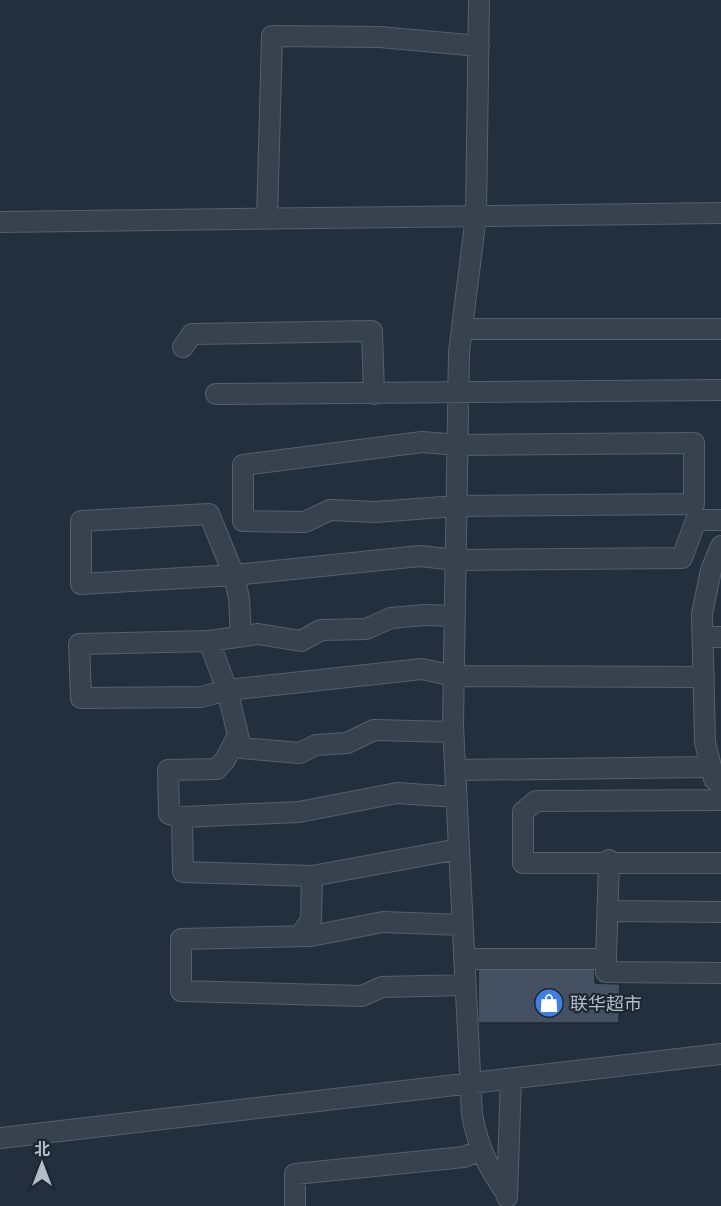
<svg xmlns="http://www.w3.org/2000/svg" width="721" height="1206" viewBox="0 0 721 1206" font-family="Ubuntu,'Noto Sans SC',sans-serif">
	<rect width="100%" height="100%" fill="#242f3e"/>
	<path fill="#455162" stroke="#1f2835" stroke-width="1.5" d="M595,965V983L620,984L619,1023H478V966Z"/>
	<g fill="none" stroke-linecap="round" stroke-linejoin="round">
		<g stroke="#565f6c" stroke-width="22">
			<path id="street" d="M479,0L476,216L459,352L453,725L472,1115C479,1149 487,1166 507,1194
				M267,219L272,36L380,37L479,46
				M0,222L721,213
				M462,329H721
				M183,347L192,334L372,331L374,394
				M216,394L721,390
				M422,442L458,445L694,443V504L456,506L376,512L330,510L305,522L243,521V465Z
				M721,546L711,570L702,614L705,742L714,779L721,785
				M241,636L239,598L234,575L209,514L81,521V584L234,575L420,556L456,560L682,558L696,520H721
				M703,637H721
				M209,641L258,634L301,641L321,630L366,629L391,618L424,615L455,616
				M238,735L241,748L300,753L316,745L347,743L374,730L453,732
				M455,770L711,767
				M456,797L397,793L299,812L182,817L183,872L312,876L459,849
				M721,800L536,801L523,812V863H721
				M182,817L169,814L168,770L217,769L225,760L238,735L227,690L209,641L79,644L81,698L201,697L227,690L422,669L454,676L704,677
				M608,911L721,912
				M462,925L383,922L311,936L181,939V991L362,996L382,987L465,985
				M300,936L311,920L312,876
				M464,959H606L609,860
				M606,959V972L721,973
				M0,1138L721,1054
				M507,1197L511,1079
				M295,1206V1174L464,1157L481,1150"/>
		</g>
		<use href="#street" stroke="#38414e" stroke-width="20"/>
	</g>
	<defs>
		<g id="shop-disc" transform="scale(1.5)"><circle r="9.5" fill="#3f7fe0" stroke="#1d2633"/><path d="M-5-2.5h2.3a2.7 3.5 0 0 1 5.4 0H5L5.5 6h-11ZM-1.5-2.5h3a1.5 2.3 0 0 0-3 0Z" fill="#fff"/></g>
	</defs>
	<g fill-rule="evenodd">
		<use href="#shop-disc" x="549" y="1003"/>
	</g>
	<g text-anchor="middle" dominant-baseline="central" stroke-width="4.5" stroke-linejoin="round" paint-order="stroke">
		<g font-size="18" fill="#b4bcc9" stroke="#1d2633" text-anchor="start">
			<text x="570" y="1003">联华超市</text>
		</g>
	</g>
	<g transform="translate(42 1164)" stroke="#1d2633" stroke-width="4.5" paint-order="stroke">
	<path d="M0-4.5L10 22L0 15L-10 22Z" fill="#b4bcc9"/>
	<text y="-9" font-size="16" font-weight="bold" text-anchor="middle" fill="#b4bcc9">北</text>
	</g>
</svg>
